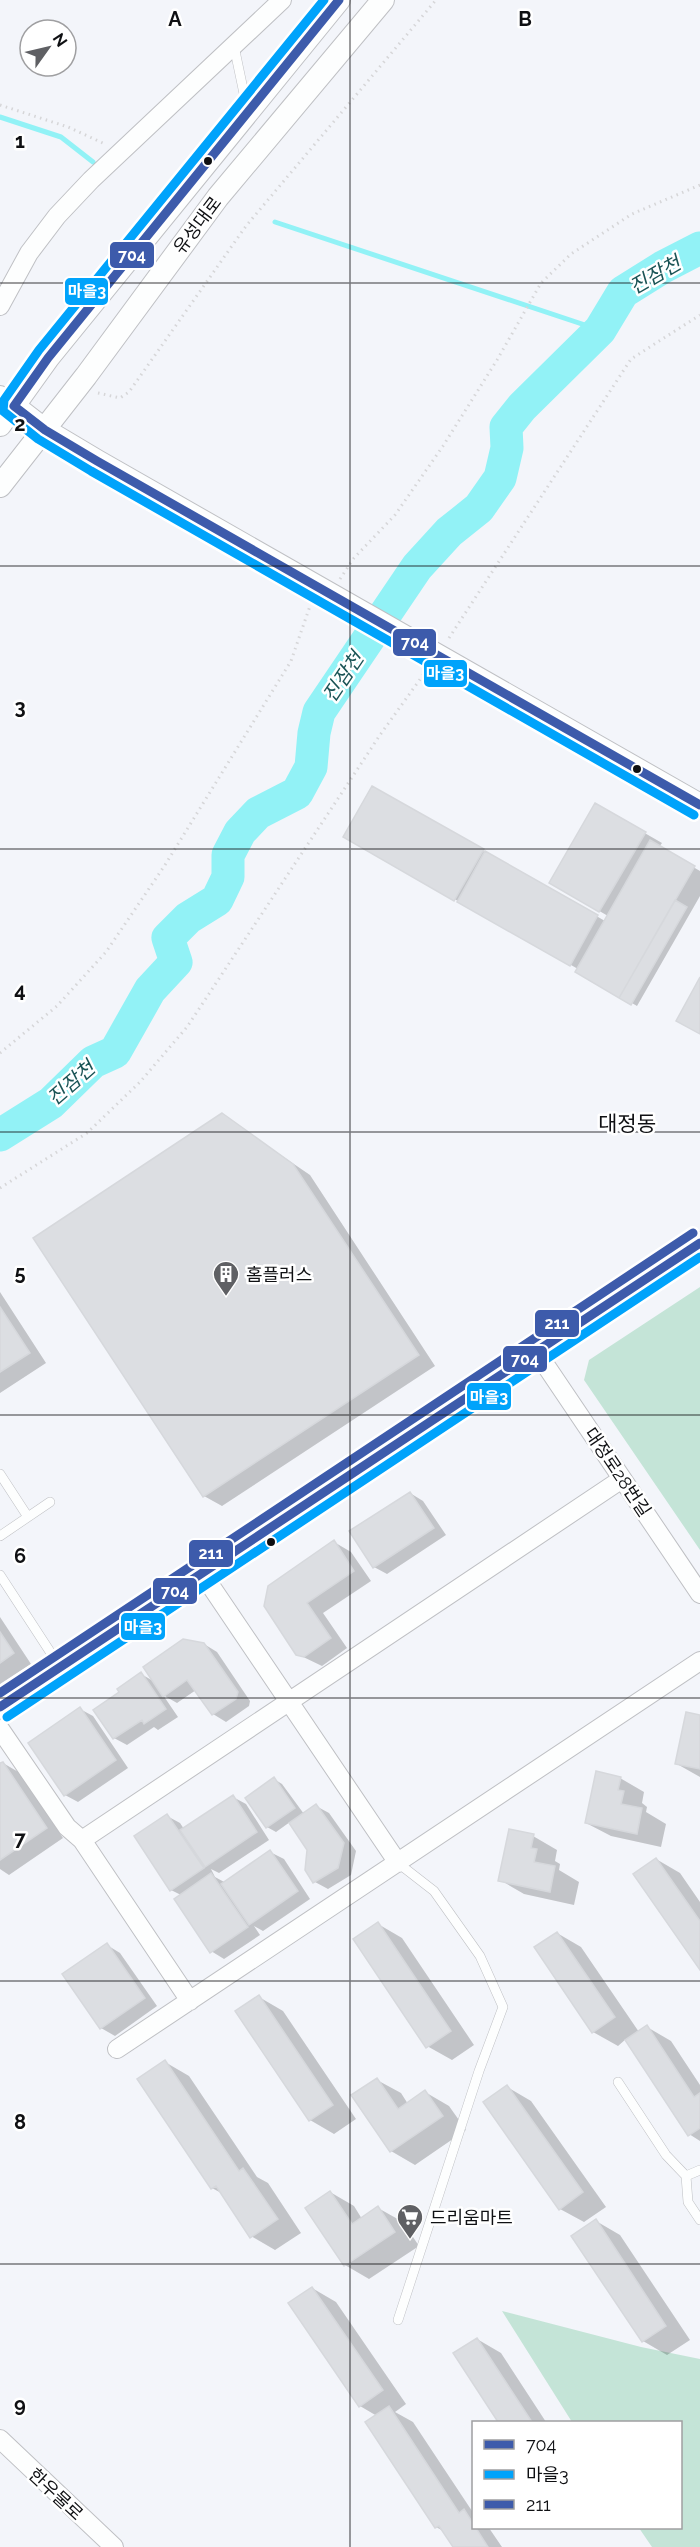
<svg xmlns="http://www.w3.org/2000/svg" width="700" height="2547" viewBox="0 0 700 2547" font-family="Raleway,'Noto Sans KR',sans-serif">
	<rect width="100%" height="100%" fill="#f3f5fa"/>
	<path fill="#c4e4d7" d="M700,1287V1550L584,1380L589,1360Z
		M502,2311L641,2347L700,2359V2547H652L639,2528H680V2422H572Z"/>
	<path fill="#0003" d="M596,805L662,843L659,847L700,871V896L637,1006L577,971L578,969L345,837L483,851L605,921L608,916L551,883Z
		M222,1115L310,1175L435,1366L222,1506L204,1496L35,1239Z
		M0,1292L46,1363L0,1393Z
		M410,1493L423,1501L446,1535L387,1574L374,1567Z
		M334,1542L351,1552L371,1581L323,1613L347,1648L322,1666L297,1654L269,1587Z
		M0,1617L31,1664L0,1684Z
		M204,1644L217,1652L250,1701L249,1706L226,1722L213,1714L196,1690L177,1703L163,1695L178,1717L158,1730L154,1727L127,1745L114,1738L121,1693L141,1674L155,1682Z
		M80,1709L93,1716L128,1768L78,1802L65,1795Z
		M700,1717V1777L677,1764Z
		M3,1763L20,1773L63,1838L9,1875L0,1869V1765Z
		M620,1778L644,1792L642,1803L647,1807L646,1812L666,1824L661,1847L611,1836L586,1823Z
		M274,1779L282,1784L304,1814L316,1806L329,1813L356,1851L351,1875L328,1889L315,1882L309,1850L290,1822L276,1832L267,1827L247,1798Z
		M233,1797L246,1804L269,1840L219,1873L211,1869L215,1877L226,1883L270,1852L284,1859L310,1899L263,1931L254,1926L260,1935L224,1959L211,1951L181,1895L171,1890L167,1816L180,1823L184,1829Z
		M533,1836L557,1850L555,1861L560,1864L559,1870L579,1882L574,1905L524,1894L500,1880Z
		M656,1859L680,1873L700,1902V1967Z
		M378,1924L402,1938L474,2045L452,2060L427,2046Z
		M557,1933L581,1947L639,2032L647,2027L671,2041L700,2085V2141L689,2134L626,2039L618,2046L593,2032Z
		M107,1945L120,1953L157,2006L115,2036L101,2028L64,1975Z
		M259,1997L283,2011L356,2119L334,2134L310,2120Z
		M165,2062L189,2076L257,2177L268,2183L301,2233L275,2250L251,2236L223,2194L212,2188Z
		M377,2080L401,2093L408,2104L425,2092L449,2106L466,2130L415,2165L391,2151Z
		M507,2087L531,2101L606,2207L584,2222L560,2209Z
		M330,2192L354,2206L362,2219L378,2208L403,2222L419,2246L369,2279L345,2265Z
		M596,2221L620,2235L690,2340L667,2355L643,2341Z
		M312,2288L336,2302L406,2404L395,2412L413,2422L474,2514V2528H489L502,2547H455L445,2532L436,2527L377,2416L360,2406Z
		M477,2339L501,2353L546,2422H500L455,2354Z"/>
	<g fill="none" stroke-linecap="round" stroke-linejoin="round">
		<path stroke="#92f2f6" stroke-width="5" d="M0,117L61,137L93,162
			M275,222L600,330"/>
		<path stroke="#92f2f6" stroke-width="33" d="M0,1135L51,1103L93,1062L115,1052L150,990L176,962L168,938L188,918L217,900L228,877V855L240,832L258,813L297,793L311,767L314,733L319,712L417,567L449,532L479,508L500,478L507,448L506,427L522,407L600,330L623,292L663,267L700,248"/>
	</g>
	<path fill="#dcdee2" stroke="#d6d8dc" stroke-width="1.5" d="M372,786L484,849L454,901L343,837Z
		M595,803L646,832L599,912L549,883Z
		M650,840L695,866L619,998L575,972Z
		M485,851L598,915L570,966L457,902Z
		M675,900L687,907L631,1005L619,998Z
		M700,977V1034L676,1021Z
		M222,1113L293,1164L419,1355L203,1497L33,1238Z
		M0,1307L30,1353L0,1372Z
		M410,1492L434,1528L373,1568L349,1531Z
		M334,1540L354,1571L307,1603L331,1638L304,1657L296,1655L264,1606L268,1586Z
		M0,1632L14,1653L0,1663Z
		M183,1639L204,1643L238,1692L236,1699L212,1715L187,1680L163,1697L143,1667Z
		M141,1672L166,1709L144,1724L142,1720L113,1739L93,1710L119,1692L117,1689Z
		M80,1707L116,1760L64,1796L28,1743Z
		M686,1712L700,1715V1769L675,1764Z
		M3,1762L47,1828L0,1860V1763Z
		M596,1771L621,1777L618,1790L624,1791L621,1804L642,1808L637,1834L585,1823Z
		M274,1777L295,1808L266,1828L245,1798Z
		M233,1795L257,1832L205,1867L180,1830Z
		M316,1804L344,1843L338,1868L313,1883L305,1870L307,1850L289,1823Z
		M167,1814L204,1868L170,1891L134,1836Z
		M509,1829L534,1834L531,1848L537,1849L534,1862L555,1866L550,1892L498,1881Z
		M270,1850L298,1891L249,1925L221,1884Z
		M656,1858L700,1921V1970L633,1874Z
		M211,1873L248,1927L210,1953L174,1899Z
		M378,1922L451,2031L426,2048L353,1939Z
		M557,1932L615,2017L592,2033L534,1947Z
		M107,1943L145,1998L100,2029L62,1974Z
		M259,1995L333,2105L309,2121L235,2011Z
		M647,2025L694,2097L700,2093V2128L688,2136L625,2040Z
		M165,2060L239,2171L243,2168L278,2219L250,2238L216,2186L211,2189L137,2079Z
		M377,2078L398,2109L425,2090L443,2116L390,2152L351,2095Z
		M507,2085L583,2192L559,2210L483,2102Z
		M330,2191L352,2224L378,2206L395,2232L344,2266L305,2208Z
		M596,2219L666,2326L642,2342L571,2236Z
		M312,2287L383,2390L359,2407L288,2303Z
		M477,2338L532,2422H498L453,2353Z
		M389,2406L459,2513L464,2509L488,2547H453L439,2526L435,2528L365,2422Z"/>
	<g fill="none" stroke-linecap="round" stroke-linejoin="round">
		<g stroke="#bfc0c4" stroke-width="10">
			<path id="service" d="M234,46L247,108
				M0,1474L28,1517
				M0,1536L50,1502
				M0,1575L60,1667
				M398,1863L434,1891L480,1956L503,2007L479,2071L398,2320
				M618,2082L666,2155L686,2176L688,2202L700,2220
				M686,2176L700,2170"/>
		</g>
		<g stroke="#bfc0c4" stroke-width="20">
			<path id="minor" d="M0,306L29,253L57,216L91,180L282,0
				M0,395L14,406
				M536,1351L700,1594
				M202,1573L398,1863
				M0,1729L67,1827L82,1840L190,2001
				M82,1840L622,1479
				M117,2049L700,1661
				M0,2439L114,2547"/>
		</g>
		<g stroke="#bfc0c4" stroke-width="24">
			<path id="tertiary" d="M14,406L45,430L97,461L700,805
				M0,425L48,358L339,0
				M0,486L86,376L218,197L383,0
				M0,1707L700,1243"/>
		</g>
		<path stroke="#d6d6d8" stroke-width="3" stroke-dasharray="1.5 4.5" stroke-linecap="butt" d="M0,105L68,127L105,144
			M98,393L120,398L129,392L246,226L436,0
			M340,579L354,558L395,515L443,446L497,360L541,283L571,254L632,214L700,185
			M449,638L631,359L700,315
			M0,1053L57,1006L106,952L165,865L291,661L310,606
			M0,1188L87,1133L140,1082L187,1027L380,735L426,671"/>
		<use href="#service" stroke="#fdfefe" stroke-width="9"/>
		<use href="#minor" stroke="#fdfefe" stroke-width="18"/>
		<use href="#tertiary" stroke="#fdfefe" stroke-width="22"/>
		<g stroke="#fff" stroke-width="14">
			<path id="bus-1" d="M339,0L48,358L14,406L45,430L97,461L700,805
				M0,1707L700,1243"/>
		</g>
		<g stroke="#fff" stroke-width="14">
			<path id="bus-2" d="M324,0L39,350L4,400L3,411L38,439L91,471L694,815
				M7,1717L700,1257"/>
		</g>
		<g stroke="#fff" stroke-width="14">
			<path id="bus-3" d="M0,1693L693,1233"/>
		</g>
		<use href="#bus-1" stroke="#3d5bab" stroke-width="9"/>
		<use href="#bus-2" stroke="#00a3fb" stroke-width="9"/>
		<use href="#bus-3" stroke="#3d5bab" stroke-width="9"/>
	</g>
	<path fill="none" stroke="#0f1013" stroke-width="1.5" stroke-opacity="0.55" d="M350,0V2547M0,283H700M0,566H700M0,849H700M0,1132H700M0,1415H700M0,1698H700M0,1981H700M0,2264H700"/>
	<defs>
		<g id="building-pin" transform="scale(1.35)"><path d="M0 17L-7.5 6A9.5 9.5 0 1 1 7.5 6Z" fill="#5f6064" stroke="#fff"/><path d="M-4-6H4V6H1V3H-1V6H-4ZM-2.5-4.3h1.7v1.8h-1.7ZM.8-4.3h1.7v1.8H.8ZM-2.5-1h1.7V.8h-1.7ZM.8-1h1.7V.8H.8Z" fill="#fff"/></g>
		<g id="supermarket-pin" transform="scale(1.35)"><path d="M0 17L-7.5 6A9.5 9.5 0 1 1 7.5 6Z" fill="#5f6064" stroke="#fff"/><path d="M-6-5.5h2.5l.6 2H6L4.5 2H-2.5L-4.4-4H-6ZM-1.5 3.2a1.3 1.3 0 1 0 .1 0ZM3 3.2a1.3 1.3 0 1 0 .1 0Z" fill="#fff"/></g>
	</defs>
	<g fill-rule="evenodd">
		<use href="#building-pin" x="226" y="1274"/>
		<use href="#supermarket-pin" x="410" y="2217"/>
	</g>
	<g fill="#0f1013" stroke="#fff" stroke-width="2">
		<circle cx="208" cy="161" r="5"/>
		<circle cx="637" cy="769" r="5"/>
		<circle cx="271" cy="1542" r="5"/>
	</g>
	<g text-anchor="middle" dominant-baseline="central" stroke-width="5" stroke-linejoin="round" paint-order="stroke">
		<g font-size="18" fill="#0f1013" stroke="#fff">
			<text transform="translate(197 225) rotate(-53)">유성대로</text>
			<text transform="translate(618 1472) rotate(56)">대정로28번길</text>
			<text transform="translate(56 2494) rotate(43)">한우물로</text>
		</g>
		<g font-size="18" fill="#0f1013" stroke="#fff" text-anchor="start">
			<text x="246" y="1274">홈플러스</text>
			<text x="430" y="2217">드리움마트</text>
		</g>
		<g font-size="20" font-style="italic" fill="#1a5456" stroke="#fff">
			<text transform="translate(655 275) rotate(-30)">진잠천</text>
			<text transform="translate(343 677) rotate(-56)">진잠천</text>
			<text transform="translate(71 1083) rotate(-41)">진잠천</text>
		</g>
		<g font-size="21" fill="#0f1013" stroke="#fff">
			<text x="627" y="1123">대정동</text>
		</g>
	</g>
	<g font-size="20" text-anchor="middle" font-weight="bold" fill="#0f1013" stroke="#fff" stroke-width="5" stroke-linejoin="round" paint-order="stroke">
		<text x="175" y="26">A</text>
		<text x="525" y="26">B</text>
		<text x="20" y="148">1</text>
		<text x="20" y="431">2</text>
		<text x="20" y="714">3</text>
		<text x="20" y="997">4</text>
		<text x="20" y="1280">5</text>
		<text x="20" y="1563">6</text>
		<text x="20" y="1846">7</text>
		<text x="20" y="2129">8</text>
		<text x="20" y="2412">9</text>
	</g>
	<g stroke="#fff" stroke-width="2">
		<rect x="109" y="241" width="46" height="28" rx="6" fill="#3d5bab"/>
		<rect x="64" y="277" width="45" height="29" rx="6" fill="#00a3fb"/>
		<rect x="392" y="628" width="45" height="29" rx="6" fill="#3d5bab"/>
		<rect x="423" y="659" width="45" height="29" rx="6" fill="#00a3fb"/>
		<rect x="534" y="1309" width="46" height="29" rx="6" fill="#3d5bab"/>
		<rect x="502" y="1345" width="46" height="28" rx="6" fill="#3d5bab"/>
		<rect x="466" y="1382" width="46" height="29" rx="6" fill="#00a3fb"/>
		<rect x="188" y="1539" width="46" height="29" rx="6" fill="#3d5bab"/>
		<rect x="152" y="1577" width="46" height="28" rx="6" fill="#3d5bab"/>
		<rect x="120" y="1612" width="46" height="29" rx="6" fill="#00a3fb"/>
	</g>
	<g font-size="16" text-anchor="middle" font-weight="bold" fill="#fff">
		<text x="132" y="261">704</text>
		<text x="87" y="297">마을3</text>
		<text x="415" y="648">704</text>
		<text x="445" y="679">마을3</text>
		<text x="557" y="1329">211</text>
		<text x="525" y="1365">704</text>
		<text x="489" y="1403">마을3</text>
		<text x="211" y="1559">211</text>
		<text x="175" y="1597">704</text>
		<text x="143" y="1633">마을3</text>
	</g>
	<rect x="472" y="2421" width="210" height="108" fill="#ffffff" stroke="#9f9fa1" stroke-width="1.5"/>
	<rect x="484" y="2440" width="30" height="9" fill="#3d5bab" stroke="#9f9fa1" stroke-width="1.5"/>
	<text x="526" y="2451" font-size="18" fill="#0f1013">704</text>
	<rect x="484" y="2470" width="30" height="9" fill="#00a3fb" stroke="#9f9fa1" stroke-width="1.5"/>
	<text x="526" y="2481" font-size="18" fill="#0f1013">마을3</text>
	<rect x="484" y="2500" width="30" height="9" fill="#3d5bab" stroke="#9f9fa1" stroke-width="1.5"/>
	<text x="526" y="2511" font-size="18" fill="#0f1013">211</text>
	<g transform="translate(48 48) rotate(56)"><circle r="28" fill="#ffffff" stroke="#9f9fa1" stroke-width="1.5"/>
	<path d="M0-4.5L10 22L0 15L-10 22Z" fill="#5f6064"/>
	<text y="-9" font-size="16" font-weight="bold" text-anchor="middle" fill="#0f1013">N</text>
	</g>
</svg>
